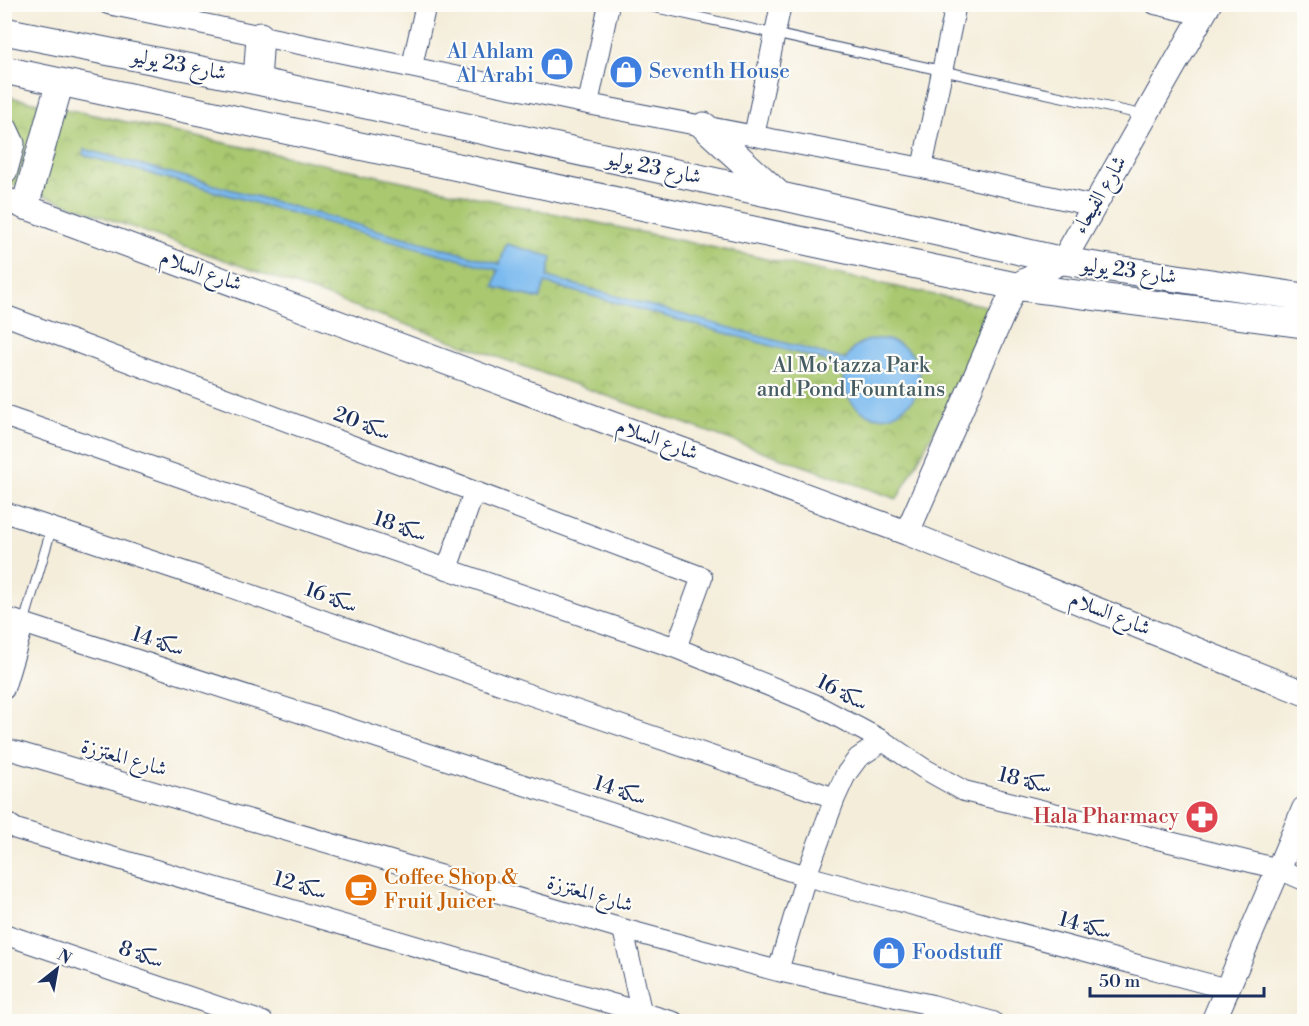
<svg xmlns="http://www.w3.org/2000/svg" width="1309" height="1026" viewBox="0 0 1309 1026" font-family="'Libre Bodoni',Amiri,serif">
	<defs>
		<pattern id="park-crowns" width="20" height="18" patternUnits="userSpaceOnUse" patternTransform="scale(1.5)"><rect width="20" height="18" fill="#a9c86f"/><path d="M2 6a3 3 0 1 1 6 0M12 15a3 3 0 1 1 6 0" fill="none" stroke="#89a35e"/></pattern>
	</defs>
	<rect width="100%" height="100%" fill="#fdfcf7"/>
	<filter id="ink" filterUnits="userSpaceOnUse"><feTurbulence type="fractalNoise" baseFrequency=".0167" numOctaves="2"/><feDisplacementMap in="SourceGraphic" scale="12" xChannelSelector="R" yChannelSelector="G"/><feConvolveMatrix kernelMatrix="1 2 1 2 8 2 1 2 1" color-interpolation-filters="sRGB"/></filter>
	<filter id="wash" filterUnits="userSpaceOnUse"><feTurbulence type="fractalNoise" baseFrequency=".008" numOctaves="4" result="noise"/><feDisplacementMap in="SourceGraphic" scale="24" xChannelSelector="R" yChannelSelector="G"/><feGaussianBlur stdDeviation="1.35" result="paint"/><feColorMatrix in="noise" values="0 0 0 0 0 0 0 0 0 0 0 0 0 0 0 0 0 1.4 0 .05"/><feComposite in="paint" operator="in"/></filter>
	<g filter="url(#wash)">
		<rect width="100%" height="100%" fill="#f4edda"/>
		<path fill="url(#park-crowns)" stroke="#627c66" stroke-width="1.5" d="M5,96L1000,309L897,499L5,182Z"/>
		<path fill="#7abaef" stroke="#4a74a6" stroke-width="1.5" d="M84,149L500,264L506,244L552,257L547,277L846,360C862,319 939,342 915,396C913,401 910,403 906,406C876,434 836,403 844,366L545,283L540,299L494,287L498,270L83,155Z"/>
	</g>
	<g filter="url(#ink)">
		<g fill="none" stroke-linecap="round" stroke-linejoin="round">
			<g stroke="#3c4c71" stroke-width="11">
				<path id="service" d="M639,4L1144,115
					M24,622L52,527"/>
			</g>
			<g stroke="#3c4c71" stroke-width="17">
				<path id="pedestrian" d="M926,1022L932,1005"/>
			</g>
			<g stroke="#3c4c71" stroke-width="22">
				<path id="minor" d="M108,4L588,104L922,168L1094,206
					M1155,4L1203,15
					M412,66L426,4
					M588,104L609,4
					M754,136L781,4
					M922,168L956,4
					M4,315L702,577L676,648
					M4,416L676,648L814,704L883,741L923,768L964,791L1279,869L1304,880
					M4,512L227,586L525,693L835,798
					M447,569L474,492
					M4,617L806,876L1227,989
					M4,689L24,622
					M4,748L623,929L778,971L932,1005L993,1022
					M4,821L16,829L674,1022
					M623,929L641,1011V1020
					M4,934L263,1022
					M778,971L806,876L835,798L846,774L858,758L883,741"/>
			</g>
			<g stroke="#3c4c71" stroke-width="26">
				<path id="tertiary" d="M4,199L907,533L1304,693
					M907,533L1015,286L1063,261L1209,4
					M1213,1022L1304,809"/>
			</g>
			<g stroke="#3c4c71" stroke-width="29">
				<path id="secondary" d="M4,31L257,81L781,196L1063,261L1304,297
					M4,70L1015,286L1304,324
					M257,81L260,36
					M704,126L780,196
					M4,129L11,144L4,170
					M25,206L60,82"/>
			</g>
			<use href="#service" stroke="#fff" stroke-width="9"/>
			<use href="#pedestrian" stroke="#fff" stroke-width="15"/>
			<use href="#minor" stroke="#fff" stroke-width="20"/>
			<use href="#tertiary" stroke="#fff" stroke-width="24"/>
			<use href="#secondary" stroke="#fff" stroke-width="27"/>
		</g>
	</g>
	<defs>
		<g id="shop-disc" transform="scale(1.725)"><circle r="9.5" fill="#3f7fe0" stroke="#fdfcf7"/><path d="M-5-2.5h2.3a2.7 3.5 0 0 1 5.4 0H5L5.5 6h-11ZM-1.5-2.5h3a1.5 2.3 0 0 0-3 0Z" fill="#fff"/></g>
		<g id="pharmacy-disc" transform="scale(1.725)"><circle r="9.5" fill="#e0444e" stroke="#fdfcf7"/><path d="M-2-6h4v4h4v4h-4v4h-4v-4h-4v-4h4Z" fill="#fff"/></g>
		<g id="cafe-disc" transform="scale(1.725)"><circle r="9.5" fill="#e8710a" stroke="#fdfcf7"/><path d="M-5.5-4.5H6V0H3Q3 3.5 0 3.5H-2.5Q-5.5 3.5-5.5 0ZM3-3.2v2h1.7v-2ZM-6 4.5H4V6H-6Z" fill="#fff"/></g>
	</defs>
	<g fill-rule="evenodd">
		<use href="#shop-disc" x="557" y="64"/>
		<use href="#shop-disc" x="626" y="72"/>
		<use href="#pharmacy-disc" x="1202" y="817"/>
		<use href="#cafe-disc" x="361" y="890"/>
		<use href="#shop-disc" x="889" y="953"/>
	</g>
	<g text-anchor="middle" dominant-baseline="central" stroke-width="4.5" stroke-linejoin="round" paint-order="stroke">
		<g font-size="21" fill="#366cbe" stroke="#fdfcf7" text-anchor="start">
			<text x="534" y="52" text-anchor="end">Al Ahlam<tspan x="534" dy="24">Al Arabi</tspan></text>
			<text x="649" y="72">Seventh House</text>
			<text x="912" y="953">Foodstuff</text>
		</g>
		<g font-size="21" fill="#1b2f5e" stroke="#fdfcf7">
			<text transform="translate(179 65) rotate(11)">شارع 23 يوليو</text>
			<text transform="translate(654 168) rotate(12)">شارع 23 يوليو</text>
			<text transform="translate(1100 195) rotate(-60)">شارع الفيحاء</text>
			<text transform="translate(201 271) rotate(20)">شارع السلام</text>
			<text transform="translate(1129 271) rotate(8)">شارع 23 يوليو</text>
			<text transform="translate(362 424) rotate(21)">سكة 20</text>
			<text transform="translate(657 440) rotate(20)">شارع السلام</text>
			<text transform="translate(400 527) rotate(19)">سكة 18</text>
			<text transform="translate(331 598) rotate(20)">سكة 16</text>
			<text transform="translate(1110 614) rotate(22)">شارع السلام</text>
			<text transform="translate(158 642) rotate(18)">سكة 14</text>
			<text transform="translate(842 693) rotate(27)">سكة 16</text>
			<text transform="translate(124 758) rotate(16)">شارع المعتززة</text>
			<text transform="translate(1025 781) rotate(14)">سكة 18</text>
			<text transform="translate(620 791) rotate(18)">سكة 14</text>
			<text transform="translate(300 886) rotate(16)">سكة 12</text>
			<text transform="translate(590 894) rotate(16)">شارع المعتززة</text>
			<text transform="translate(1085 926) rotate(15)">سكة 14</text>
			<text transform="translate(141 955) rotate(19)">سكة 8</text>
		</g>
		<g font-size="21" fill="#465d63" stroke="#fdfcf7">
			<text x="851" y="366">Al Mo'tazza Park<tspan x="851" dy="24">and Pond Fountains</tspan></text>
		</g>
		<g font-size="21" fill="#be3a42" stroke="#fdfcf7" text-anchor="end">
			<text x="1179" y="817">Hala Pharmacy</text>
		</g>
		<g font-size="21" fill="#c56008" stroke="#fdfcf7" text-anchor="start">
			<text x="384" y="878">Coffee Shop &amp;<tspan x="384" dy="24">Fruit Juicer</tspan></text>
		</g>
	</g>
	<rect width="1309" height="1026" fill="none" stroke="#fdfcf7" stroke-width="24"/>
	<g transform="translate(57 969) rotate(31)" stroke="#fdfcf7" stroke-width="4.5" paint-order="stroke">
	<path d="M0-4.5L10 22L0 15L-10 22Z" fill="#1b2f5e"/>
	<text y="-9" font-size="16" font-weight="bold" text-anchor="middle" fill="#1b2f5e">N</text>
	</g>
	<path d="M1090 987v9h174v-9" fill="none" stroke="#1b2f5e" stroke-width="3"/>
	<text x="1099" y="987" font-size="18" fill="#1b2f5e" stroke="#fdfcf7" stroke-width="4.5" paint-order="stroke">50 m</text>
</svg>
